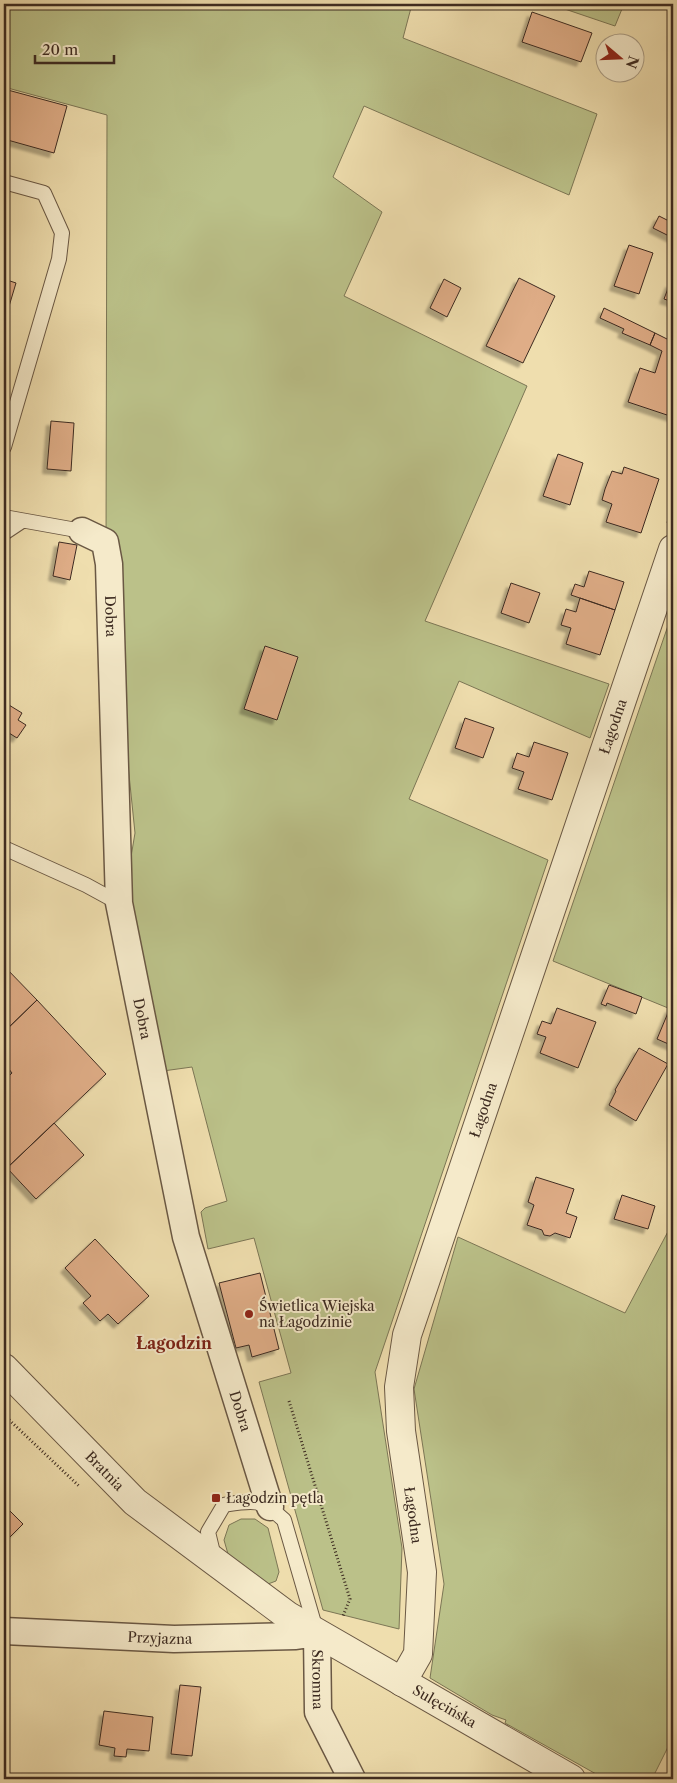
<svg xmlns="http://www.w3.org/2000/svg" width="677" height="1783" viewBox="0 0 677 1783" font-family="'Libre Caslon Text',serif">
	<defs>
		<filter id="shadow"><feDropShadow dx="-4.5" dy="4.5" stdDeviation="1" flood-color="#0004"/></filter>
	</defs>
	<rect width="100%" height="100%" fill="#efdeae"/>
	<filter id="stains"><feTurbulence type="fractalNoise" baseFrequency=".004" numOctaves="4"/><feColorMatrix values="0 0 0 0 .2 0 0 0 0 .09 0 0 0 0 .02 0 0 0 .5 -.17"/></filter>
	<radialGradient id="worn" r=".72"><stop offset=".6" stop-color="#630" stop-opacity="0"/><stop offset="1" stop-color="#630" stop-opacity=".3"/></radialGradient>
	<path fill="#bbc189" stroke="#7c7655" d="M4,4H412L403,38L597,114L569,195L364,106L333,177L382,212L344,296L527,386L425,621L609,684L590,738L459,681L409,799L548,860L375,1372L402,1548L399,1629L323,1610L259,1382L291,1373L254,1238L208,1249L201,1212L205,1208L227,1201L192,1067L163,1071L127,881L135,833L106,550L107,115L4,87Z
		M550,4H624L615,26Z
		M673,611V1010L553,961Z
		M673,1222V1737L652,1779H605L505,1723L506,1720L492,1715L430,1678L444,1584L414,1389L458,1237L625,1313Z
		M241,1519H255L268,1528L279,1572L276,1581L268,1584L228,1554L224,1540L229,1525Z"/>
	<path fill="#dfad87" stroke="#3d2b21" filter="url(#shadow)" d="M532,12L592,33L581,62L522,42Z
		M4,89L67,106L54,153L4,139Z
		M659,216L673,223V238L653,228Z
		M629,245L653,253L639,294L614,286Z
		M519,278L555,296L523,363L486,346Z
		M4,279L16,283L4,323Z
		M444,279L461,288L447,317L430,308Z
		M670,283L673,284V302L664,299Z
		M604,308L655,333L650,345L622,333L624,329L600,318Z
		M655,333L673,342V417L628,402L640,368L655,373L662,351L650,345Z
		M51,421L74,423L71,471L47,469Z
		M558,454L583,463L570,505L543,496Z
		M624,467L659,479L641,533L606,522L612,504L602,500L605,489L612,471L622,474Z
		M59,542L77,545L70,580L53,576Z
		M589,571L624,582L615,610L571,595L575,584L584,587Z
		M511,583L540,593L529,623L501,613Z
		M580,598L615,610L600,655L566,644L571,628L561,625L566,609L576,612Z
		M265,646L298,657L277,720L244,709Z
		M4,702L22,713L18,720L26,725L17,738L9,733L4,742Z
		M465,718L494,728L483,758L455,748Z
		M534,742L568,753L552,800L518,789L524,772L512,768L517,753L529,757Z
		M4,966L37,1000L4,1032Z
		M609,985L642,997L636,1014L607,1003L606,1006L601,1004Z
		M37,1000L106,1074L7,1168L4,1164V1140L6,1138L4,1135V1069L10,1075L12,1073L4,1063V1032Z
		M557,1008L596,1022L578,1068L540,1053L546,1037L537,1034L542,1021L551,1024Z
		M670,1008L673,1009V1046L657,1039Z
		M639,1048L668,1064L636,1121L609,1105L616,1091L615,1090Z
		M54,1123L84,1155L36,1199L7,1168Z
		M536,1177L574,1189L566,1213L577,1217L570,1238L555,1233L550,1236L544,1235L542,1230L527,1225L534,1205L528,1202Z
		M622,1195L655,1206L648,1229L614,1219Z
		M95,1239L149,1296L118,1324L108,1314L100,1321L83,1303L91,1296L65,1268Z
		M260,1273L279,1349L252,1357L249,1345L236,1348L219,1283Z
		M4,1505L23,1524L5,1542L4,1541Z
		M180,1685L201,1687L192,1756L171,1754Z
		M104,1711L153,1717L149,1751L127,1749L126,1757L114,1756L115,1748L99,1745Z"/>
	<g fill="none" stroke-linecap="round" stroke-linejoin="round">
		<g stroke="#6a5844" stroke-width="16">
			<path id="service" d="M4,182L44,193L62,233L59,259L4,447
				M4,517L82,531
				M4,533L22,521
				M4,848L86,885L119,903
				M214,1557L208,1532L224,1505C254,1500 260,1498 284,1520L316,1630"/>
		</g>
		<g stroke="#6a5844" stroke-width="29">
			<g id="minor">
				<path id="s1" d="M82,531L105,542L109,564L119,903L186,1237L270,1507"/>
				<path id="s2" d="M4,1631L174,1639L296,1636L317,1633L318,1712L352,1779"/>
			</g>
		</g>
		<g stroke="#6a5844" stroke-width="30">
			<g id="tertiary">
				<path id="s3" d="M4,1368L135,1502L288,1616L571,1779"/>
				<path id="s4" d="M402,1682L418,1654L422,1572L401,1431L399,1387L407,1335L673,549"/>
			</g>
		</g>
		<path stroke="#3d2b21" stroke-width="3" stroke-dasharray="1 2.5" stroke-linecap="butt" d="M668,523L673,507
			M289,1401L350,1599L343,1616
			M4,1415L80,1487"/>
		<use href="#service" stroke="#f5eaca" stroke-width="14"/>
		<use href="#minor" stroke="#f5eaca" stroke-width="26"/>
		<use href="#tertiary" stroke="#f5eaca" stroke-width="28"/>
	</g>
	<g fill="#8f2418" stroke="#f5eaca" stroke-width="2">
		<circle cx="249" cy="1314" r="5"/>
		<rect x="211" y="1493" width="10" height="10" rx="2.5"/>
	</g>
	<g text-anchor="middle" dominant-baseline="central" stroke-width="4" stroke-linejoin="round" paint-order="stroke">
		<g font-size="14" fill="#3d2b21" stroke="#f5eaca">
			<text stroke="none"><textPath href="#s1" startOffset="100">Dobra</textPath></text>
			<text stroke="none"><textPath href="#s4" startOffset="996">Łagodna</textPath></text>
			<text stroke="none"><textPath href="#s1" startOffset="505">Dobra</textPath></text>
			<text stroke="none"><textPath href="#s4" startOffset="591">Łagodna</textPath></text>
			<text stroke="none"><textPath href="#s1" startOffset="910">Dobra</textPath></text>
			<text stroke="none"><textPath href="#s3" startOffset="144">Bratnia</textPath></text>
			<text transform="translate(413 1515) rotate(82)">Łagodna</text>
			<text stroke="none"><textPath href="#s2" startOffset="156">Przyjazna</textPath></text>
			<text stroke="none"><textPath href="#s2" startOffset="360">Skromna</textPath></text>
			<text stroke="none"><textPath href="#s3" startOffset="559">Sulęcińska</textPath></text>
		</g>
		<g font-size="14" fill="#3d2b21" stroke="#f5eaca" text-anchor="start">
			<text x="259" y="1306">Świetlica Wiejska<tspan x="259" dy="16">na Łagodzinie</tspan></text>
			<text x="226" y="1498">Łagodzin pętla</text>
		</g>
		<g font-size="16" font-weight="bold" fill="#7a1f14" stroke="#f5eaca">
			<text x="174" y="1343">Łagodzin</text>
		</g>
	</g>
	<rect width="677" height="1783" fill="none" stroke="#efdeae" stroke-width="20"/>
	<rect x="5" y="5" width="667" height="1773" fill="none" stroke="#3d2b21" stroke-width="2.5"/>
	<rect x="10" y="10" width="657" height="1763" fill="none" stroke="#3d2b21"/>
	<g transform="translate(620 58) rotate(109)"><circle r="24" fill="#f5eaca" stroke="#ab9e86"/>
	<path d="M0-4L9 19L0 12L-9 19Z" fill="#8f2418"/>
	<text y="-8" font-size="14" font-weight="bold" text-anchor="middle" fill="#3d2b21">N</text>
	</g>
	<path d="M35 55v8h79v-8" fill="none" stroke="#3d2b21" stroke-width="2.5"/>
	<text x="42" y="55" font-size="15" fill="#3d2b21" stroke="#f5eaca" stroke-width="4" paint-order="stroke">20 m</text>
	<rect width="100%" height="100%" filter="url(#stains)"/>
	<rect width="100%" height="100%" fill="url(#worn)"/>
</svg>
